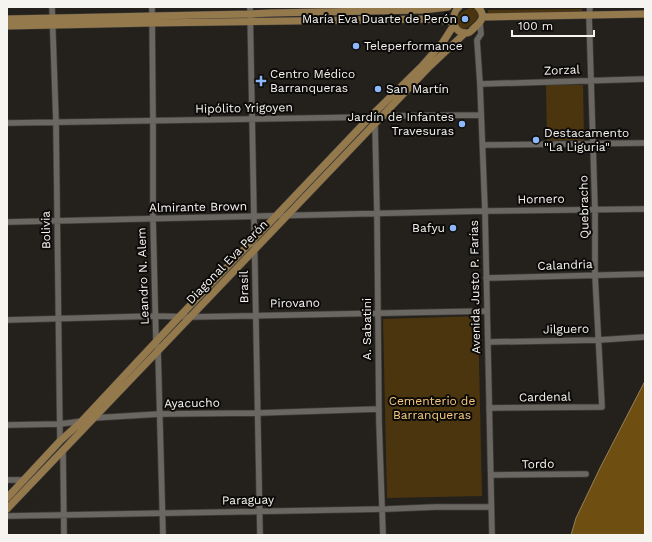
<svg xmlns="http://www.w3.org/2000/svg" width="652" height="542" viewBox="0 0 652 542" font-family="'Work Sans',sans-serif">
	<rect width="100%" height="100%" fill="#24211c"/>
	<path fill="#4b350e" d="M470,8L475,9L478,14L477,19C472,24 468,29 460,29L456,22C458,13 463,11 470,8Z
		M582,9V13H488V10Z
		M546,85H583L584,140L547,141Z
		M478,316L482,496L387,498L383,319Z"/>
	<path fill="#6f4f11" stroke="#988054" d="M645,381V535H571L576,518L600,468Z"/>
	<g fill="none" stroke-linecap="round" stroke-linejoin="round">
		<g stroke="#403d3a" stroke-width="7">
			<path id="minor" d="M52,7L56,122L60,441
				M152,7L153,121V219L156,341L158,350L163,535
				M250,7L260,535
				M480,23L481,34L477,40L480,84L485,211L492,535
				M480,84L645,79
				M380,116L481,115
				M7,123L371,117
				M375,124L377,214L379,422L383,535
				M483,145L645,143
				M7,222L485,211L645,209
				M486,278L645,274
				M7,320L156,316L190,317L487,311
				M488,342L599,340L645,337
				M489,408L602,407L595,275V210L589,15L590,7
				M93,418L160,414L258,413L379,409
				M7,425L60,424L83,421
				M63,450L64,535
				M491,475L586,474
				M7,480H25
				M7,516L387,509L436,507H490"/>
		</g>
		<g stroke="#403d3a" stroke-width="8">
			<path id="major" d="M459,7C450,15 452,34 467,33C470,33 472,30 474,28C482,21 486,16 478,7
				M483,17L645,14
				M7,19L250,14L270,13L423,10L448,7
				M7,26L152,23L430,19L453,22
				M7,498L60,441L81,422L180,316L254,239L370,117L422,66L443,42L454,25
				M7,509L428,68L465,33"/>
		</g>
		<use href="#minor" stroke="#6a6661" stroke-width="5.5"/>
		<use href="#major" stroke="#93794c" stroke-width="7"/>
	</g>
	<g fill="#8db9fc" stroke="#0c0b09" stroke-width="1.5">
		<circle cx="465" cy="19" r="4"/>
		<circle cx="356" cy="46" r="4"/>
		<path d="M259 75h4v4h4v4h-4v4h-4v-4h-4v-4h4z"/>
		<circle cx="378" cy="89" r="4"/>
		<circle cx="462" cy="124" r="4"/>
		<circle cx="536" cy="140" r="4"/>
		<circle cx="453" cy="228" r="4"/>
	</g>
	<g text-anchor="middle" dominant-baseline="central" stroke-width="4" stroke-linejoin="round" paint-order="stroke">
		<g font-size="12" fill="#f6f4f1" stroke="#0c0b09" text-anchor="start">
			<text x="457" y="19" text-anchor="end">María Eva Duarte de Perón</text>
			<text x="364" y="46">Teleperformance</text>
			<text x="270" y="74">Centro Médico<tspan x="270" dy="14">Barranqueras</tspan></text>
			<text x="386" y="89">San Martín</text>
			<text x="454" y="117" text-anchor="end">Jardín de Infantes<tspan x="454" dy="14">Travesuras</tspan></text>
			<text x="544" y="133">Destacamento<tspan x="544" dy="14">"La Liguria"</tspan></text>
			<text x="445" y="228" text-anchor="end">Bafyu</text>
		</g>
		<g font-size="12" fill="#f6f4f1" stroke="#0c0b09">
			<text transform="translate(562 70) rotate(-2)">Zorzal</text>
			<text transform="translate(244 108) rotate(-1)">Hipólito Yrigoyen</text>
			<text transform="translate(541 199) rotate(-1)">Hornero</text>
			<text transform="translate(198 207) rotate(-1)">Almirante Brown</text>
			<text transform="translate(584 207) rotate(-91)">Quebracho</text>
			<text transform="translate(46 230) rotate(-91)">Bolivia</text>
			<text transform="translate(227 262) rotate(-46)">Diagonal Eva Perón</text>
			<text transform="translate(565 265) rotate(-2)">Calandria</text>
			<text transform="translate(143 276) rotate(-92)">Leandro N. Alem</text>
			<text transform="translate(244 287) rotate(-91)">Brasil</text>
			<text transform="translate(475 287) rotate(-91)">Avenida Justo P. Farías</text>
			<text transform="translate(295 303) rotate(-1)">Pirovano</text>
			<text transform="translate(367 329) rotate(-90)">A. Sabatini</text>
			<text transform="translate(566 329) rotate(-1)">Jilguero</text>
			<text transform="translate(545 397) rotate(-1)">Cardenal</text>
			<text transform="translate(192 403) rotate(-1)">Ayacucho</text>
			<text transform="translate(538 464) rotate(-1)">Tordo</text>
			<text transform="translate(248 500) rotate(-1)">Paraguay</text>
		</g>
		<g font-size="12" fill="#f9ca7c" stroke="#0c0b09">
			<text x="432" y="401">Cementerio de<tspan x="432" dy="14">Barranqueras</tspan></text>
		</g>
	</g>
	<rect width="652" height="542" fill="none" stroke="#f6f4f1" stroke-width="16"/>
	<path d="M512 30v6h82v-6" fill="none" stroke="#f6f4f1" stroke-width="2"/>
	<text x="518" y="30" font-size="12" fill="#f6f4f1" stroke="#0c0b09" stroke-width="3" paint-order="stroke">100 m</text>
</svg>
